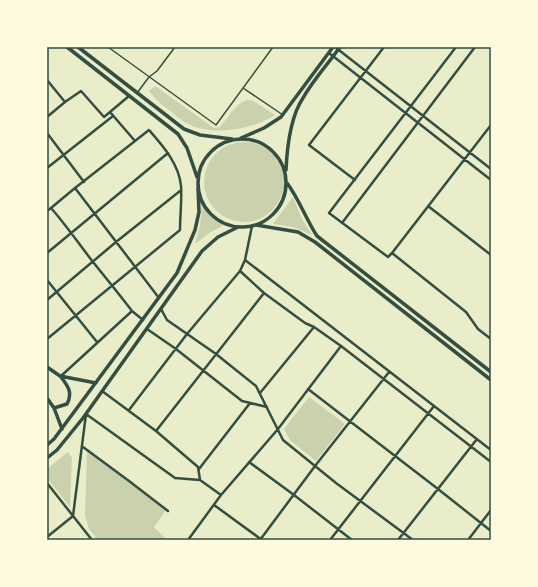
<svg xmlns="http://www.w3.org/2000/svg" width="538" height="587" viewBox="0 0 538 587" font-family="Mulish,sans-serif">
	<rect width="100%" height="100%" fill="#e9edc9"/>
	<path fill="#cad2ad" d="M155,86L214,128L220,127C227,120 240,95 253,101C261,105 268,111 275,115C251,130 211,137 186,123C180,120 174,114 169,110C161,104 155,99 149,91Z
		M204 182a40 40 0 1 1 80 0a40 40 0 1 1-80 0Z
		M293,197L301,217L312,235L293,227L273,224Z
		M202,206L211,217L224,225L209,233L195,244L200,225Z
		M309,397L345,424L316,461L290,440L284,429Z
		M87,451L166,510L154,527L167,540H98L89,529L85,516Z
		M68,452L72,458L70,507L47,478V469Z"/>
	<g fill="none" stroke-linecap="round" stroke-linejoin="round">
		<path stroke="#344e41" stroke-width="1.5" d="M108,47L216,125L273,47
			M243,88L283,115
			M137,93L149,77L157,71L175,47"/>
		<path stroke="#344e41" stroke-width="2.5" d="M335,47L491,169
			M456,47L329,213L388,257L392,253L466,312L478,329L491,339
			M329,53L491,180
			M47,80L65,102L81,91L104,117L129,96
			M47,117L65,102
			M47,133L84,182
			M135,141L75,188L159,298
			M47,168L113,116
			M355,180L309,145L384,47
			M428,206L491,255
			M51,208L75,188
			M47,211L51,208C66,225 79,244 93,262C106,278 119,294 132,311
			M342,223L475,47
			M47,253L168,153
			M392,253L491,125
			M245,260L491,450
			M240,271L264,293L305,323L314,327L341,346L491,462
			M47,280L97,342
			M47,300L116,242L180,191
			M161,309L167,320L216,354L256,386L283,440L336,483L413,540
			M147,329L176,349L242,401L267,407
			M47,339L180,230C180,215 182,200 181,186C179,164 163,146 149,130L135,141L110,112
			M61,376L132,311L143,320
			M308,389L438,489L491,531
			M102,391L156,431L198,467L200,480L221,495L278,429L341,346
			M260,393L314,327
			M129,410L187,334L240,271L245,260L252,226
			M156,431L264,293
			M83,447L129,481L168,511
			M249,462L294,495L352,540
			M199,469L250,403
			M47,483L92,540
			M214,505L262,540
			M47,537L73,516L86,414L175,478L200,480
			M188,540L221,495
			M260,540L315,466L389,372
			M330,540L434,406
			M398,540L477,439
			M468,540L491,510"/>
		<path stroke="#344e41" stroke-width="3.5" d="M67,47L178,134L187,148L197,177
			M78,47L184,129L200,135L232,139
			M241,138L264,128L281,117L333,47
			M198 183a44 44 0 1 1 88 0a44 44 0 1 1-88 0Z
			M286,170C287,148 291,116 303,98C313,80 328,64 340,47
			M287,183C299,199 306,219 317,236L491,372
			M256,225L298,232L315,242L491,380
			M47,367L60,376L96,383
			M47,398L54,408L62,429
			M54,408L67,404C73,393 68,386 61,377
			M47,445L54,439L177,273L195,230L199,212L198,188
			M47,458L57,450L83,418L202,251L218,237L238,227"/>
	</g>
	<rect width="538" height="587" fill="none" stroke="#fefae0" stroke-width="96"/>
	<rect x="48" y="48" width="442" height="491" fill="none" stroke="#344e41" stroke-width="1.5"/>
</svg>
